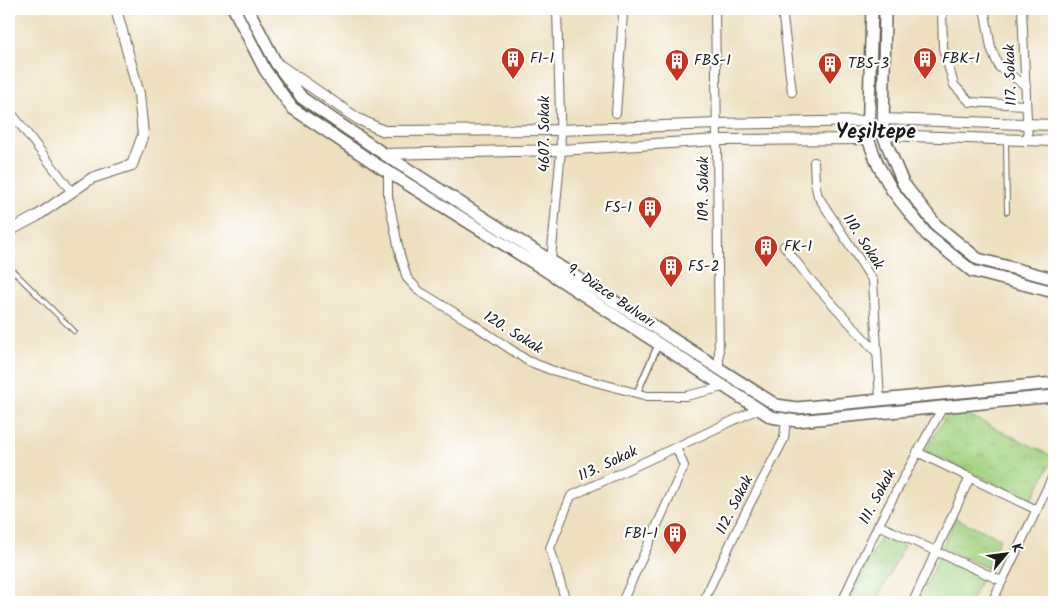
<svg xmlns="http://www.w3.org/2000/svg" width="1063" height="611" viewBox="0 0 1063 611" font-family="Kalam,sans-serif">
	<defs>
		<pattern id="park-crowns" width="20" height="18" patternUnits="userSpaceOnUse" patternTransform="scale(1.25)"><rect width="20" height="18" fill="#a4d382"/><path d="M2 6a3 3 0 1 1 6 0M12 15a3 3 0 1 1 6 0" fill="none" stroke="#8db570"/></pattern>
	</defs>
	<rect width="100%" height="100%" fill="#fff"/>
	<filter id="ink" filterUnits="userSpaceOnUse"><feTurbulence type="fractalNoise" baseFrequency=".02" numOctaves="2"/><feDisplacementMap in="SourceGraphic" scale="10" xChannelSelector="R" yChannelSelector="G"/><feConvolveMatrix kernelMatrix="1 2 1 2 8 2 1 2 1" color-interpolation-filters="sRGB"/></filter>
	<filter id="wash" filterUnits="userSpaceOnUse"><feTurbulence type="fractalNoise" baseFrequency=".0096" numOctaves="4" result="noise"/><feDisplacementMap in="SourceGraphic" scale="20" xChannelSelector="R" yChannelSelector="G"/><feGaussianBlur stdDeviation="1.12" result="paint"/><feColorMatrix in="noise" values="0 0 0 0 0 0 0 0 0 0 0 0 0 0 0 0 0 1.4 0 .05"/><feComposite in="paint" operator="in"/></filter>
	<g filter="url(#wash)">
		<rect width="100%" height="100%" fill="#eee0bf"/>
		<path fill="url(#park-crowns)" stroke="#60784f" d="M960,411L1054,457L1031,500L925,451L947,414Z
			M955,518L1000,538L987,568L942,548Z
			M881,535L904,546L876,602H860L851,598Z
			M939,557L982,577L971,602H918Z"/>
	</g>
	<g filter="url(#ink)">
		<g fill="none" stroke-linecap="round" stroke-linejoin="round">
			<g stroke="#666155" stroke-width="6">
				<path id="service" d="M1006,140L1007,212
					M9,267L74,331"/>
			</g>
			<g stroke="#666155" stroke-width="8">
				<path id="pedestrian" d="M637,393L658,345"/>
			</g>
			<g stroke="#666155" stroke-width="10">
				<path id="minor" d="M715,9L717,140L719,369
					M782,9L792,92
					M942,9L943,48L954,85L970,102L1026,105
					M986,9L985,13L991,48L999,67L1026,86
					M1022,9L1028,141
					M9,110L72,192
					M616,113L623,14L625,9
					M814,162L815,183L818,196L873,281L880,400
					M388,172V196L400,255L407,278L419,291L470,322L528,361L551,370L647,396H686L723,387
					M784,246L808,277L877,353
					M551,260L561,150L557,9
					M917,452L1037,510
					M878,525L1002,581
					M566,602L550,548L571,496L758,409
					M622,602L684,466L676,447
					M703,602L742,519L784,439L786,419
					M842,602C871,535 907,471 943,407
					M913,602L970,477
					M992,602L1054,474"/>
			</g>
			<g stroke="#666155" stroke-width="12">
				<path id="tertiary" d="M279,65L358,119L384,131L559,130L717,124L869,121
					M883,119L1054,125
					M883,135L1054,141
					M384,154L561,150L717,140L868,139
					M9,231L37,216L92,178L132,165L143,135L139,94L116,9"/>
			</g>
			<g stroke="#666155" stroke-width="14">
				<path id="secondary" d="M234,9L265,70L292,108L377,165L545,270L771,417L797,421L1054,396
					M248,9L276,63L302,98L384,154L776,405L797,408L1054,383
					M872,9L868,139L878,165L892,190L927,235L972,271L1054,292
					M885,9L883,135L903,183L936,225L978,259L1054,279"/>
			</g>
			<use href="#service" stroke="#fff" stroke-width="4"/>
			<use href="#pedestrian" stroke="#fff" stroke-width="5.5"/>
			<use href="#minor" stroke="#fff" stroke-width="8"/>
			<use href="#tertiary" stroke="#fff" stroke-width="10"/>
			<use href="#secondary" stroke="#fff" stroke-width="11"/>
		</g>
	</g>
	<defs>
		<g id="building-pin" transform="scale(1.25)"><path d="M0 17L-7.5 6A9.5 9.5 0 1 1 7.5 6Z" fill="#c8321e" stroke="#fff"/><path d="M-4-6H4V6H1V3H-1V6H-4ZM-2.5-4.3h1.7v1.8h-1.7ZM.8-4.3h1.7v1.8H.8ZM-2.5-1h1.7V.8h-1.7ZM.8-1h1.7V.8H.8Z" fill="#fff"/></g>
	</defs>
	<g fill-rule="evenodd">
		<use href="#building-pin" x="513" y="59"/>
		<use href="#building-pin" x="925" y="59"/>
		<use href="#building-pin" x="677" y="61"/>
		<use href="#building-pin" x="830" y="64"/>
		<use href="#building-pin" x="650" y="208"/>
		<use href="#building-pin" x="766" y="247"/>
		<use href="#building-pin" x="671" y="267"/>
		<use href="#building-pin" x="675" y="534"/>
	</g>
	<g text-anchor="middle" dominant-baseline="central" stroke-width="4.5" stroke-linejoin="round" paint-order="stroke">
		<g font-size="15" fill="#1c1c1c" stroke="#fff" text-anchor="start">
			<text x="530" y="59">FI-1</text>
			<text x="942" y="59">FBK-1</text>
			<text x="694" y="61">FBS-1</text>
			<text x="848" y="64">TBS-3</text>
			<text x="632" y="208" text-anchor="end">FS-1</text>
			<text x="784" y="247">FK-1</text>
			<text x="688" y="267">FS-2</text>
			<text x="658" y="534" text-anchor="end">FBI-1</text>
		</g>
		<g font-size="15" fill="#1c1c1c" stroke="#fff">
			<text transform="translate(1011 75) rotate(-92)">117. Sokak</text>
			<text transform="translate(545 134) rotate(-90)">4607. Sokak</text>
			<text transform="translate(704 189) rotate(-90)">109. Sokak</text>
			<text transform="translate(863 242) rotate(57)">110. Sokak</text>
			<text transform="translate(611 296) rotate(34)">9. Düzce Bulvarı</text>
			<text transform="translate(513 333) rotate(32)">120. Sokak</text>
			<text transform="translate(608 464) rotate(-25)">113. Sokak</text>
			<text transform="translate(878 497) rotate(-62)">111. Sokak</text>
			<text transform="translate(735 505) rotate(-63)">112. Sokak</text>
		</g>
		<g font-size="20" font-weight="bold" fill="#1c1c1c" stroke="#fff">
			<text x="876" y="133">Yeşiltepe</text>
		</g>
	</g>
	<rect width="1063" height="611" fill="none" stroke="#fff" stroke-width="30"/>
	<g transform="translate(1006 554) rotate(61)" stroke="#ffffff" stroke-width="4" paint-order="stroke">
	<path d="M0-4L9 19L0 12L-9 19Z" fill="#1c1c1c"/>
	<text y="-8" font-size="14" font-weight="bold" text-anchor="middle" fill="#1c1c1c">K</text>
	</g>
</svg>
